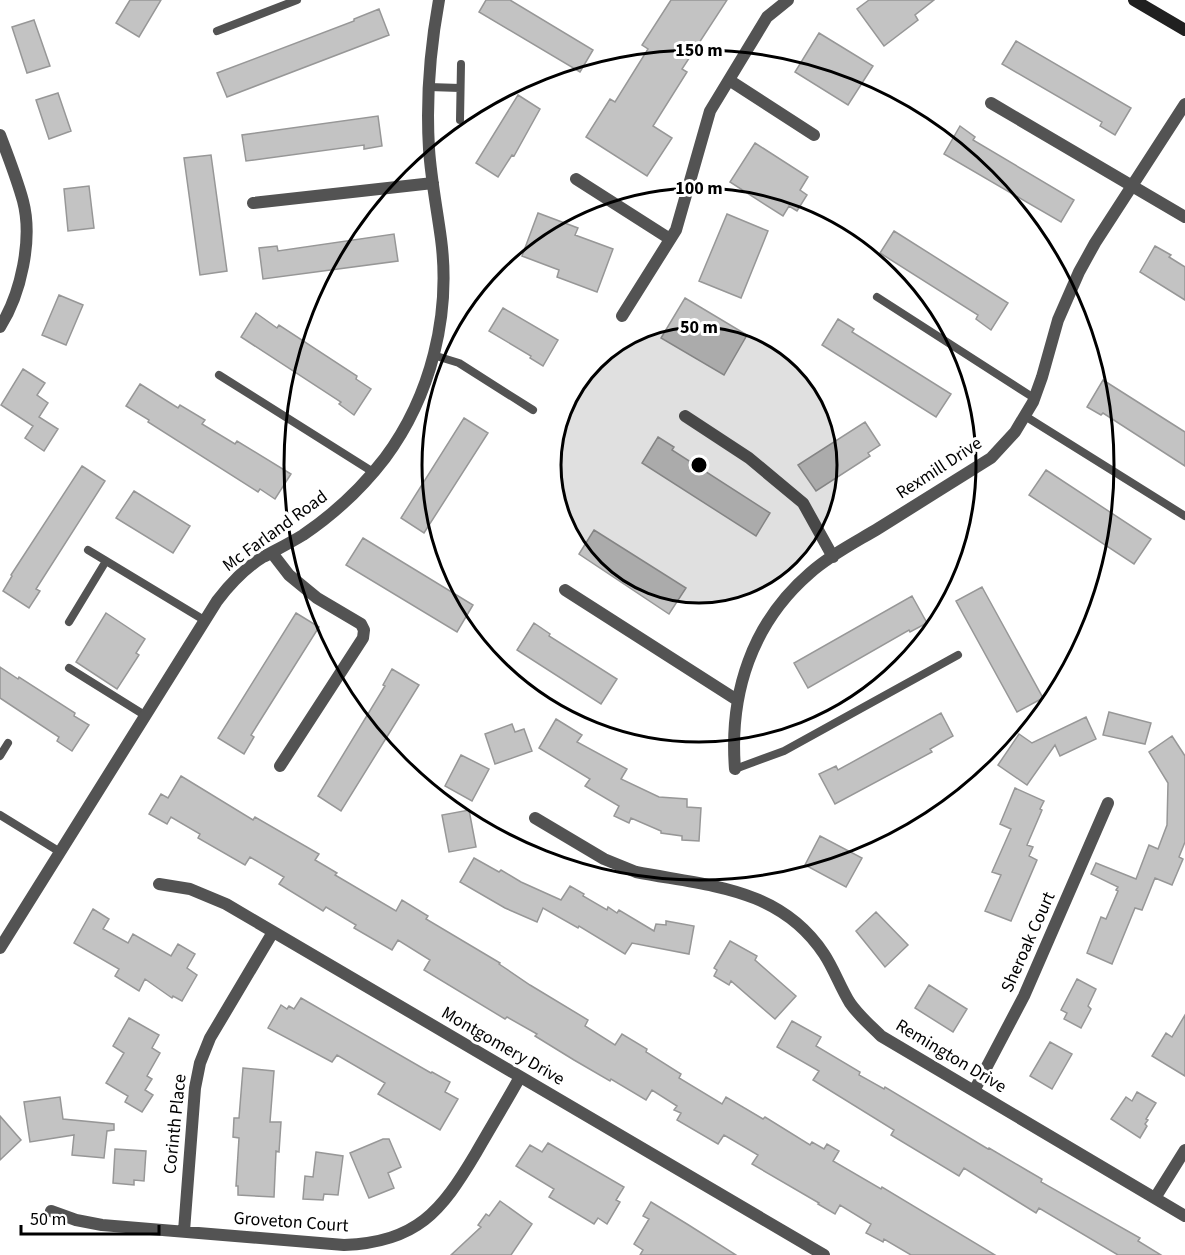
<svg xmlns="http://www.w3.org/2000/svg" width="1185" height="1255" viewBox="0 0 1185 1255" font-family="'Source Sans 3',sans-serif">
	<rect width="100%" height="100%" fill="#fff"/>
	<path fill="#c3c3c3" stroke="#979797" stroke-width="1.5" d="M130,0H161L139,37L116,23Z
		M486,0H510L593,50L580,72L479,12Z
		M671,0H727L682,69L687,72L653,126L672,138L647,176L586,137L610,99L615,102L648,49L642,45Z
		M869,0H934L915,15L918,20L884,46L857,9Z
		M379,9L389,35L227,97L217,73L354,21V19Z
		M34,20L50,66L27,73L12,27Z
		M819,33L873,66L848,105L795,72Z
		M1016,41L1131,108L1115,135L1100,126L1102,122L1002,64Z
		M58,93L71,131L49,139L36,100Z
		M518,95L540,109L514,156L512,155L498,177L476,163Z
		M378,116L382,146L364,149V145L246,161L242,135Z
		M960,126L975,137L973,140L1074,200L1061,222L944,154Z
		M755,143L808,177L800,190L807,195L797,211L789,206L783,216L730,182Z
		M211,155L227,271L200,275L184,158Z
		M89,186L94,228L68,231L64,189Z
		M538,213L578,228L575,235L613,249L597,292L557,277L559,270L522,256Z
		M727,214L768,231L741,298L699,281Z
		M894,231L1008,303L991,330L976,319L978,315L880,253Z
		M394,234L398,261L263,279L259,248L277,246L278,251Z
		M1155,246L1171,255L1169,257L1185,267V300L1140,272Z
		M59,295L83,305L66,345L42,335Z
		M685,298L747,335L724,375L661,338Z
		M503,308L558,340L543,366L530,358L531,356L489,331Z
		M256,313L277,328L279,325L357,376L356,379L371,389L354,415L339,404L341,402L241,337Z
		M838,319L854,329L852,332L951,394L936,417L822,345Z
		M23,369L45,383L37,395L48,403L39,417L58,429L44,451L25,438L33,426L1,405Z
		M1103,380L1185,432V466L1103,413L1101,415L1087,407Z
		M140,384L178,408L180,405L205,420L202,424L235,444L237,441L291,474L275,499L260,489L258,492L148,422L149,420L126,406Z
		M464,418L488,433L424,533L401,518Z
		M865,422L880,445L868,453L870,456L816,491L798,465Z
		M658,437L674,447L672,450L770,513L756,536L642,463Z
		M82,466L105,481L36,589L40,591L29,608L3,591L12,576L11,575Z
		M1046,470L1151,539L1134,564L1029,495Z
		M134,491L190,526L173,553L116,518Z
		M594,530L686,588L669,614L579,554Z
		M363,538L473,605L457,632L346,565Z
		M982,587L1043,698L1017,712L956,601Z
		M912,596L927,623L910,632L909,630L808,688L794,663Z
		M106,613L145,639L136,653L139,655L117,689L76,662Z
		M296,613L319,627L251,735L254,737L244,754L218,738Z
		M534,623L550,634L549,636L617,679L601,704L517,650Z
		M0,667L18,679L19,677L75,713L74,716L89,725L72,751L57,741L59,737L0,698Z
		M392,669L419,685L341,811L318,796L385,686L383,685Z
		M1109,712L1151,723L1145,744L1103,735Z
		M941,713L953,736L930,749L932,752L835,804L819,774L836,766L838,770Z
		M1086,717L1096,739L1060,756L1055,745L1027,785L998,765L1019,734L1032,743Z
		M556,719L582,735L577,742L627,769L621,779L659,797L687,799V807L701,808L699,841L682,840V836L661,833V831L631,818L629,823L614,816L619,806L585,786L590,779L539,748Z
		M512,724L515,732L524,729L532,751L495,764L485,734Z
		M1172,736L1185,756V842L1179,857L1183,859L1172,885L1155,878L1142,910L1135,908L1112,964L1087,953L1101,917L1106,919L1118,891L1116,890L1118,887L1091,874L1096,863L1136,879L1149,845L1158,849L1167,825L1168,783L1149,752Z
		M461,755L489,769L472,801L445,786Z
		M181,776L253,820L255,817L319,854L315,860L337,873L335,875L396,911L402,900L428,916L426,919L500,963L499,964L530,985L588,1020L585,1026L615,1045L622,1034L647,1049L646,1052L681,1074L679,1078L722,1104L726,1097L763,1119L765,1117L810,1145L812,1142L824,1149L827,1144L839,1151L833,1161L881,1189L882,1187L995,1255H911L884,1239L883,1242L866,1233L871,1224L840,1205L835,1214L818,1204L819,1203L752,1164L758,1155L724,1135L718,1144L677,1120L681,1113L674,1110L677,1106L652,1090L646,1100L611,1079L610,1081L574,1060L535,1036L537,1034L507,1017L505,1019L424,970L430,960L398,940L392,950L354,928L356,925L326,907L323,911L279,884L284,877L250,857L245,865L198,838L200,834L171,817L167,824L149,814L161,794L168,798Z
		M1015,788L1044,801L1040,809L1042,810L1027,845L1033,847L1029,856L1037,860L1011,921L985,911L1001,875L992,872L1011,829L1000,824Z
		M469,810L476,847L449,852L442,815Z
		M820,836L862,858L846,887L805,865Z
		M474,858L499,872L501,870L521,882L561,900L570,886L584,894L583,896L607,910L608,907L617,913L619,910L654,931L656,924L666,925V921L694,926L689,954L632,943L625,954L579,926L578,928L543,908L537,922L505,908L460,882Z
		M93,909L109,919L103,929L128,943L133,934L171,956L178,944L195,954L187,968L197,975L182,1001L173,996L172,998L145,979L139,991L115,976L119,969L74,943Z
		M876,912L908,945L885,967L856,931Z
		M730,941L757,956L755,960L796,996L775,1019L731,981L729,985L714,976L717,970L714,968Z
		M1077,979L1096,989L1088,1006L1091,1009L1081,1028L1064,1019L1067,1013L1061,1010Z
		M929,985L967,1009L953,1032L915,1008Z
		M301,998L431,1073L432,1072L450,1082L445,1092L458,1099L440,1130L378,1094L385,1083L337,1055L332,1062L268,1028L281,1005L287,1009L289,1006L294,1009Z
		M1185,1015V1076L1152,1056L1166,1033L1172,1037Z
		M129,1018L159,1035L152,1048L160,1053L147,1076L152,1079L145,1090L153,1095L142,1112L125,1102L128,1096L106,1083L124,1053L113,1046Z
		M792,1021L821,1037L816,1046L860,1072L859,1075L884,1089L885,1087L988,1149L989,1148L1028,1171L1042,1179L1041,1182L1140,1238L1138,1241L1161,1255H1118L1039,1208L1036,1213L964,1168L959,1176L891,1135L894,1130L813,1080L819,1071L777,1047Z
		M1050,1042L1072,1054L1052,1089L1030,1076Z
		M243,1068L274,1071L270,1122H281L279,1152L276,1151L274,1197L238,1195V1186H236L239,1138L233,1137L234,1118H239Z
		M1137,1092L1156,1103L1146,1119L1148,1120L1145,1124L1147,1126L1140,1138L1111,1119L1126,1097L1132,1101Z
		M60,1097L63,1119L114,1124V1130L107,1131L104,1158L72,1155L74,1135L30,1142L24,1102Z
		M0,1116L21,1140L0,1160Z
		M383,1139H389L401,1167L388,1173L394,1188L369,1198L350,1153Z
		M548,1143L624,1187L616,1200L620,1202L607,1224L598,1218L594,1224L549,1197L554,1189L516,1166L530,1145L542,1152Z
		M115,1149L146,1151L144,1181L134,1180V1185L113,1183Z
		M316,1152L343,1156L338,1195L324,1194L323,1200L303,1199L305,1176L313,1177Z
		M500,1201L532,1224L511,1255H451L481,1227L478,1225L486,1214L489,1216Z
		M651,1202L687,1224L736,1255H640L643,1250L634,1244L649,1219L643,1216Z"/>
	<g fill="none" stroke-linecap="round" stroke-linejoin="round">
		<path stroke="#535353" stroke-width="8" d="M217,31L297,0
			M429,87L460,88
			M460,120L461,64
			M877,297L1034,398
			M433,355L459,363L533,410
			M219,375L373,472
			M1025,416L1185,516
			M88,550L204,620
			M69,622L106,561
			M69,668L146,716
			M0,756L8,743
			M735,769L784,751L958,655
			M0,815L60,852"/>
		<path stroke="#535353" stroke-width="12" d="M729,80L814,135
			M991,103L1185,217
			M0,135C8,156 17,179 23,201C33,239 21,294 0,327
			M576,179L670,239
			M253,203L433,183
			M622,316L676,230L710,111L767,17L788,0
			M685,416L749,458L803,503L833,557
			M272,553L289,575L317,598L361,624L364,630L363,638L280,766
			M565,590L737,700
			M735,769C729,693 752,623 810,573C830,555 856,542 879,528C916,505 954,481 991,458L1015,432L1033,402L1042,377L1058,320L1079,272L1095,243L1185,104
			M535,818L604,859L636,872C708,886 780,887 824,954C834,969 840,987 850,1003C859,1016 870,1025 881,1036L1185,1216
			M159,884L190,889L226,904L824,1255
			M0,948L217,601C230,584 245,568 263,557C276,550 290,543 303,535C334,514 362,488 385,458C431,396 451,315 441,239C437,209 431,179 429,149C426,99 430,49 439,0
			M974,1091L1024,996L1108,803
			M1155,1198L1185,1150
			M51,1211L76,1220L102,1225L344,1245C417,1242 441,1212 476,1153C491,1127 506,1102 520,1077
			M184,1231L195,1088L200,1063L210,1038L273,932"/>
		<path stroke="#202020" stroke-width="12" d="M1134,0L1185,30"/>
	</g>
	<circle cx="699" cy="465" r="138" fill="#000" fill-opacity=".12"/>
	<g fill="none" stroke="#000" stroke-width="3">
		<circle cx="699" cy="465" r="138"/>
		<circle cx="699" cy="465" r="277"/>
		<circle cx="699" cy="465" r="415"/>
	</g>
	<g text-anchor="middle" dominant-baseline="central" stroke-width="6" stroke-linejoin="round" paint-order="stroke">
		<g font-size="18" fill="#000" stroke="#fff">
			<text transform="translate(939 468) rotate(-33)">Rexmill Drive</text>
			<text transform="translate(275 531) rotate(-36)">Mc Farland Road</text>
			<text transform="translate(1028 942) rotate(-66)">Sheroak Court</text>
			<text transform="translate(503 1046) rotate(30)">Montgomery Drive</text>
			<text transform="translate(951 1056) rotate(31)">Remington Drive</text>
			<text transform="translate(175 1124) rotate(-84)">Corinth Place</text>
			<text transform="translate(291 1222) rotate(4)">Groveton Court</text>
		</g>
	</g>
	<circle cx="699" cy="465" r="9" fill="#000" stroke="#fff" stroke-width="3"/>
	<g font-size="18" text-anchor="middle" font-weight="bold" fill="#000" stroke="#fff" stroke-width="6" stroke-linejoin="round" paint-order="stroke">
		<text x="699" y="56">150 m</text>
		<text x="699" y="194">100 m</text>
		<text x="699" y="333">50 m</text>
	</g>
	<path d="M21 1225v9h138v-9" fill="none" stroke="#000000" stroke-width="3"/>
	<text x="30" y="1225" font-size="18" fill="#000000" stroke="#ffffff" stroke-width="4.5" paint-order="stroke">50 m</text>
</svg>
